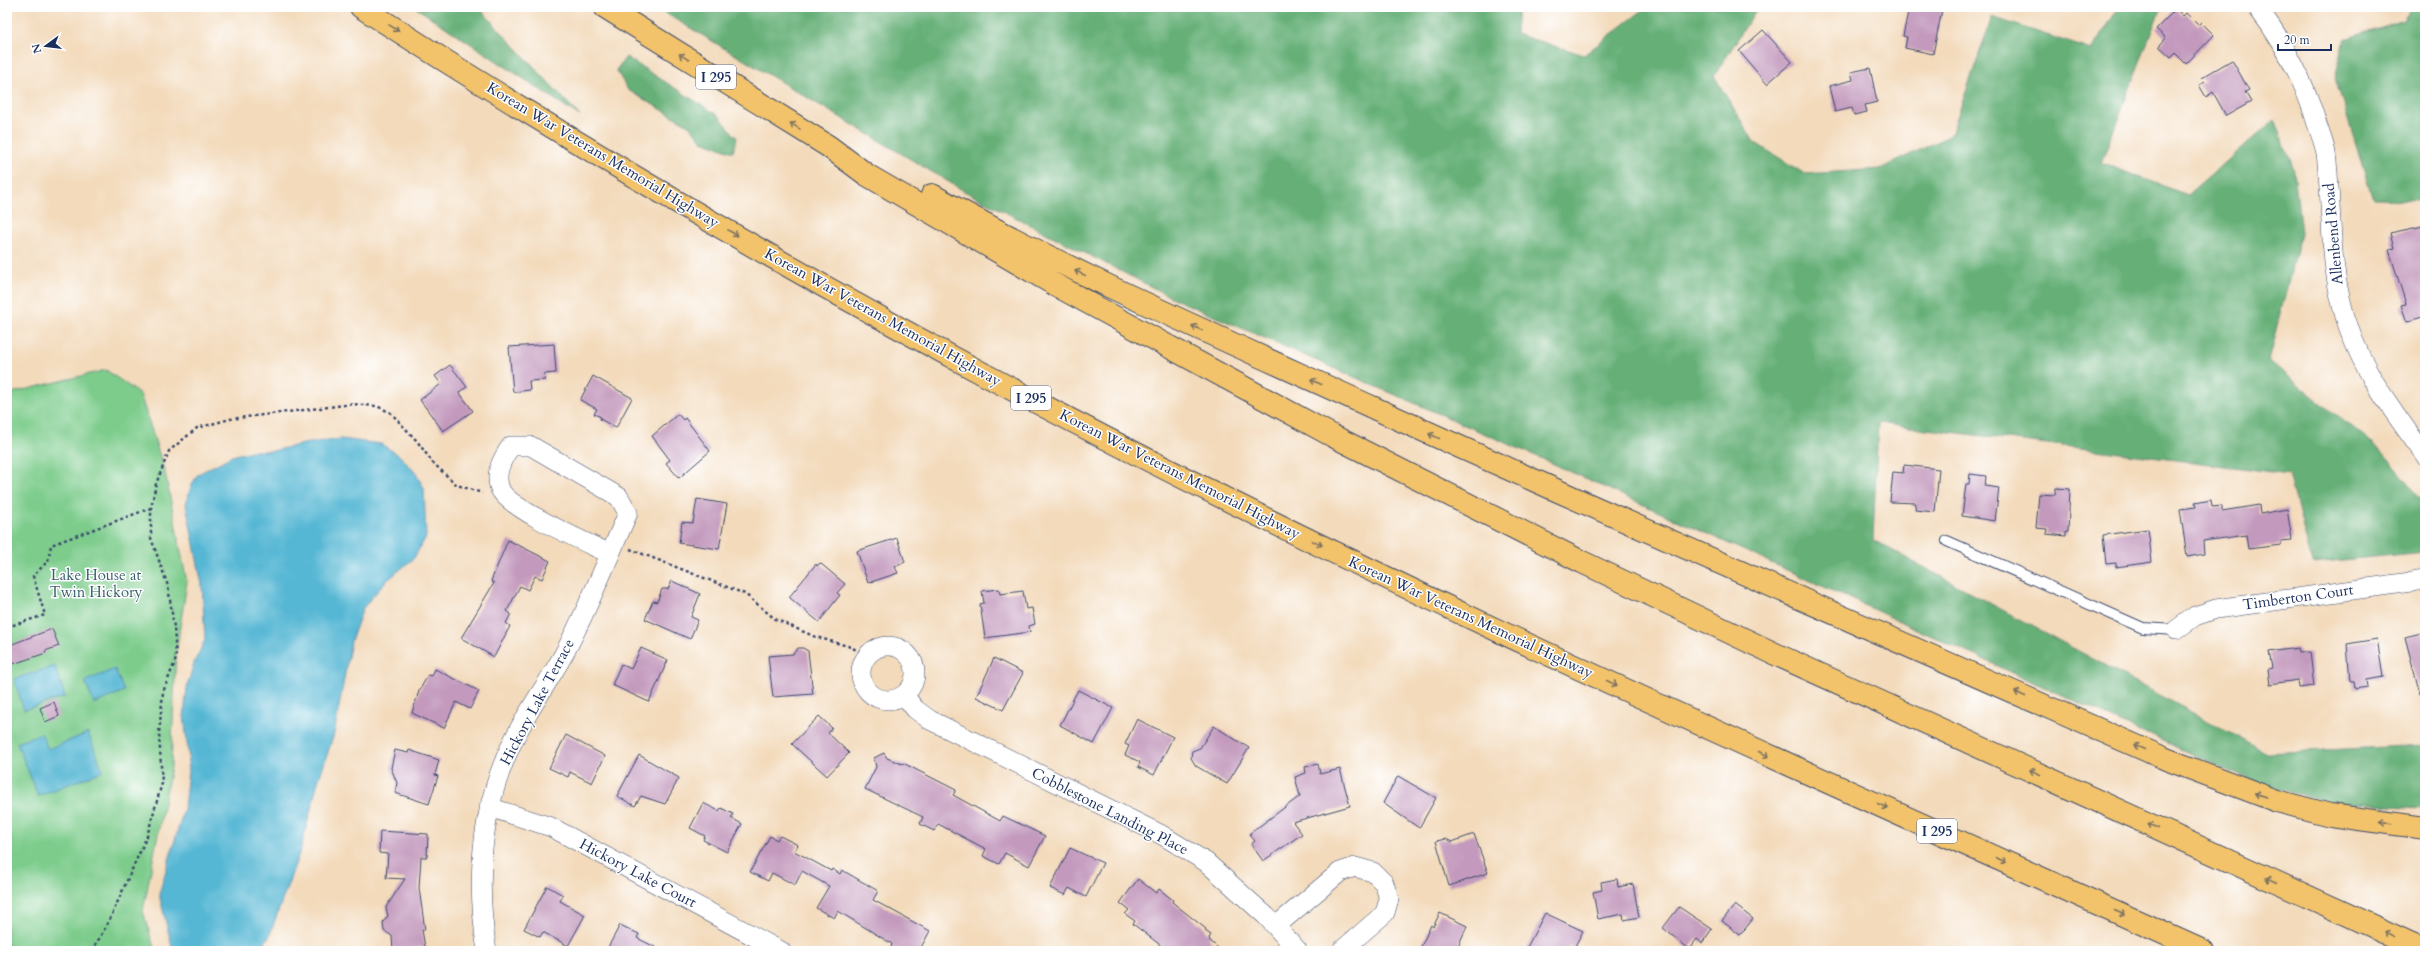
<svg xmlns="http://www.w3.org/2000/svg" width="2432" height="958" viewBox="0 0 2432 958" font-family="Cardo,serif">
	<rect width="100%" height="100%" fill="#fff"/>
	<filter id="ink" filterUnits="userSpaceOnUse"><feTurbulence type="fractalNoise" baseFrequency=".025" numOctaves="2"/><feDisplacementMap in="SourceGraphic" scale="8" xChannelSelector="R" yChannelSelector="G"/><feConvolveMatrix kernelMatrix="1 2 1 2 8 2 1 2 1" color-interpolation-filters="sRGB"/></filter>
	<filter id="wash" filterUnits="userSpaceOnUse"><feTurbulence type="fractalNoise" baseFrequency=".012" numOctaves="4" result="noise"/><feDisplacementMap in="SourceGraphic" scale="16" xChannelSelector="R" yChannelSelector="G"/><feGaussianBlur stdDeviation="0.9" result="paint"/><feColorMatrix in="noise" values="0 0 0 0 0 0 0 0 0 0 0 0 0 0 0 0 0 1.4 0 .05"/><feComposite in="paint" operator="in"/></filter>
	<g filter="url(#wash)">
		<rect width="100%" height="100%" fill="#f3dabb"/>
		<path fill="#7dcc8c" stroke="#4c7e75" d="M106,370L140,394L165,472L187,582L176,653L171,767L143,911L155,951H7V394Z"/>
		<path fill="#66b078" stroke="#40706b" d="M415,7H478L580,116Z
			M655,7H1518L1516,34L1584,55L1647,7H1758L1714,76L1754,142L1805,174L1880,169L1951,135L1992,17L2092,50L2119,7H2161L2101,163L2188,195L2275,119L2294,170L2301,234L2268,360L2381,451L2423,501L2425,507V552L2312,563L2289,474L1878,423L1873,540L2267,753L2425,745V808L2335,803L2257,784L1536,456L1177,300L964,191Z
			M2413,7H2425V201L2373,200L2335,78L2345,39L2403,20Z
			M626,57L719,116L737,138L733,152L702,141L690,126L628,90L616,70Z"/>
		<path fill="#56b7d4" stroke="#387399" d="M341,439L381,444L399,455L415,472L424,488L426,537L414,558L384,583L363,608L351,641L334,734L317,785L301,848L269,937L258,951H173L159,894L184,809L189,761L184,715L187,687L194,663L205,640L202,585L186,504L191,486L198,474L232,456L251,451H272L308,443Z
			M55,666L65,697L24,710L14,679Z
			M115,669L124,691L94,704L85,681Z
			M41,733L48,749L88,733L103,771L38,796L17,743Z"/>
		<g id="blocks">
			<path fill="#c39abd" d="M1909,7H1926L1942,10L1933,54L1905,48L1907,37L1903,36Z
				M2176,9L2183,16L2186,13L2198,25L2201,22L2214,35L2186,64L2175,53L2171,57L2159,46L2166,38L2156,29Z
				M1763,30L1792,62L1767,84L1739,51Z
				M2232,60L2249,90L2245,92L2251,102L2226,116L2213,92L2206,97L2199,85L2205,82L2201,78Z
				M1870,68L1877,102L1865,105L1867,112L1854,115L1852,108L1835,112L1829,86L1853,80L1851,72Z
				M2423,226L2425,230V316L2407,322L2401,305L2406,304L2389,250L2394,249L2390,233Z
				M554,344L556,373L544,374L545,380L529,381L530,390L513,392L509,347Z
				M450,365L467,387L459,392L473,411L443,431L420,400L441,384L435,376Z
				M593,376L632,398L616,428L600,419L601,417L594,414L597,409L580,400Z
				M678,414L683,420L685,418L710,451L679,478L666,463L670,460L652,436Z
				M1904,465L1939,469L1935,512L1915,510L1916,503L1890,502L1893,472L1903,473Z
				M1970,474L1986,476L1985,486L1999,488L1995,521L1962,516L1966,484H1969Z
				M2056,488L2070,489L2068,531H2066V536L2046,534L2047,529L2036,528L2039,494L2055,495Z
				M697,499L727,504L719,549L679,543L682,522L693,523Z
				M2211,500L2212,507L2222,506V511L2259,505L2260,514L2287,509L2292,540L2281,541V545L2248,549L2246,535L2203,541L2204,554L2187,557L2180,509L2196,507L2195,503Z
				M2148,529L2152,562L2116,567V563L2106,564L2103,535Z
				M897,538L905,562L895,567L898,573L868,583L857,551Z
				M508,540L550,561L542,579L535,576L528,590L520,586L507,611L511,614L506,623L510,626L494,657L461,638L494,583L491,581Z
				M820,563L845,584L837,593L840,595L819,622L790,598V596L816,564L817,566Z
				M672,581L700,594L691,617L698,620L690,639L645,619L653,601L657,602L662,589H668Z
				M999,589L1000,594L1023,591L1026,609L1032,608L1035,624L1029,626L1030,632L985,638L980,604L984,603L982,591Z
				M52,629L59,646L45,651L46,653L7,666V646Z
				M2425,632V694H2420L2405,637Z
				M2377,639L2383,677L2367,680L2368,687L2354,689L2353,681H2350L2347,644Z
				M641,648L668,660L649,702L612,685L621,664L631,669Z
				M798,648H803L808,651L813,694L773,697L768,656L793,654Z
				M2298,648L2299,653L2310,652L2314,686L2299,688L2298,680L2270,684L2268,669L2272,668L2269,652Z
				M994,658L1023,673L1003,710L976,697Z
				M435,669L479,691L470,709L456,702L444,728L412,713L419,691L428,675L432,676Z
				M1078,690L1113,708L1094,744L1060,725Z
				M54,702L59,716L45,722L40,708Z
				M819,716L832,728L828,733L849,753L827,776L792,744Z
				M1137,719L1173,737L1154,775L1138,767L1140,762L1125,755L1129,746L1125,744Z
				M1214,726L1249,748L1227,784L1196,766L1191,758L1192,751L1200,748Z
				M566,735L605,756L592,783L570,772L568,777L549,768Z
				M395,750L408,753L409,750L439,760L435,775L438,776L429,804L395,793L397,783L391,768Z
				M884,753L887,758L902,764L903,763L956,790L953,795L1000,821L1003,816L1045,836L1029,866L1005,853L999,864L983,856L986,849L938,824L934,831L920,824L923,817L865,789L876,767L874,758Z
				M639,755L679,778L665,804L641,796L635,806L617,796Z
				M1318,764L1320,774L1340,769L1350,806L1293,822L1302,834L1263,861L1251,844L1255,841L1249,834L1300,796L1295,777L1306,773L1305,767Z
				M1398,776L1436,798L1419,828L1383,803Z
				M703,803L719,811L721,808L733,814L731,818L742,824L727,852L703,840L705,836L690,828Z
				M380,831L428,834L427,857H421L419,888L425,930H422L425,947L393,951L392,936L384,931L383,922L388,916L386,907L405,879L386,878L388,854L379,853Z
				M1474,834L1488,873L1449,886L1436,841L1446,839L1452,842Z
				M770,836L777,840L780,836L798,845L794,851L831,871L832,869L840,874L842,870L878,891L873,900L930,931L919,951H898L891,947L892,944L838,911L834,918L816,908L829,886L802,871L795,885L772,873L768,881L750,872Z
				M1070,848L1103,863L1086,897L1069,888L1065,895L1050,888Z
				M1138,879L1156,893L1159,889L1173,900L1172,902L1206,929L1205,931L1211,935L1209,938L1210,941L1222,951H1168L1133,924L1135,921L1125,914L1129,910L1120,903Z
				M1617,879L1618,887L1633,884L1639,917L1624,920L1623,914L1598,919L1593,892L1602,890L1601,882Z
				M547,886L563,895L560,901L585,915L568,946L543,932L540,937L524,929Z
				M1735,905L1753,919L1740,935L1722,921Z
				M1679,907L1712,929L1702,943L1697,939L1689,949L1663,928Z
				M1440,913L1467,926L1456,951H1419L1431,925L1433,927Z
				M1545,913L1583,931L1574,948L1569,946L1566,951H1525Z
				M620,925L639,934L637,938L663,951H606Z"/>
		</g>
	</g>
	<g filter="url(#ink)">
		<use href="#blocks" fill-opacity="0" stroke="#3b496c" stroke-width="1"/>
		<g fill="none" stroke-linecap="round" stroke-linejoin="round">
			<g stroke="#3b496c" stroke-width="12">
				<path id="service" d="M1947,541L2143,628L2176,630"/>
			</g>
			<g stroke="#3b496c" stroke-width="20">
				<path id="minor" d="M2257,7C2285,43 2304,80 2317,124C2320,133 2324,143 2326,153C2332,201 2329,250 2340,297C2353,359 2388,405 2425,455
					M2176,630L2195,616L2216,609L2425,580
					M861 673a27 27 0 1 1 54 0a27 27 0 1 1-54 0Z
					M904,695L915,709L930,720L1162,835L1206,862L1266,916L1298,951
					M489,807L551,827L781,951
					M1276,926L1340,872L1355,867L1373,872L1384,883L1389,899L1385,913L1341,951
					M487,951C475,878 481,806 514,739C529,708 551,679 567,648C590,604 608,558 628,513L619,497L531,446H511C502,459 494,473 500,489C508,509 588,543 610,554"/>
			</g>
			<g stroke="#3b496c" stroke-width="24">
				<path id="motorway" d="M361,7C565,139 775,262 989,377C1384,588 1795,767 2203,951
					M605,7L828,146L867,175L1052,283L1333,436L1582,562L1773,653L2425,950
					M932,195C1075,275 1225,340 1374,408C1637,528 1902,643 2166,759L2277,801L2330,815L2425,828"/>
			</g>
			<path stroke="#3b496c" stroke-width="2.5" stroke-dasharray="3 3" stroke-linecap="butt" d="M630,549L745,594L775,619L813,636L851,647L867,656
				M7,627L45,615L33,576L48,561L51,545L151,508
				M92,951L109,921L147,836L162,783L159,733L163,692L176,659L174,627L168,586L151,538V508L156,484L169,451L197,428L230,419L353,404L377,406L391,413L417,441L433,463L457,485L482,493"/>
			<use href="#service" stroke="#fff" stroke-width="10"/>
			<use href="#minor" stroke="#fff" stroke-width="19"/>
			<use href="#motorway" stroke="#f2c36a" stroke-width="22"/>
		</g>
		<defs><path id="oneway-shaft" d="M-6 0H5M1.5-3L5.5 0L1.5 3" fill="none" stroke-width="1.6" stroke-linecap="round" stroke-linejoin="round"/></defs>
		<g stroke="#7c7263">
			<use href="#oneway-shaft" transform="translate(394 28) rotate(32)"/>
			<use href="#oneway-shaft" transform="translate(684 57) rotate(-148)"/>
			<use href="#oneway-shaft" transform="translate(795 126) rotate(-148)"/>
			<use href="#oneway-shaft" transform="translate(733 233) rotate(30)"/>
			<use href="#oneway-shaft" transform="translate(1080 273) rotate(-155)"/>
			<use href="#oneway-shaft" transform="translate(1197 328) rotate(-156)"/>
			<use href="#oneway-shaft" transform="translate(1316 382) rotate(-156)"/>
			<use href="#oneway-shaft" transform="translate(1434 436) rotate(-156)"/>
			<use href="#oneway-shaft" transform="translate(1317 543) rotate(26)"/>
			<use href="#oneway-shaft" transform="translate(1612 683) rotate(25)"/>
			<use href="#oneway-shaft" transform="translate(2020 694) rotate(-156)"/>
			<use href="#oneway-shaft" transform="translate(2139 747) rotate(-156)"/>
			<use href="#oneway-shaft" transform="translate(1764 754) rotate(24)"/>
			<use href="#oneway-shaft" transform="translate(2035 772) rotate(-156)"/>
			<use href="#oneway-shaft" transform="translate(2260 795) rotate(-161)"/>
			<use href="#oneway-shaft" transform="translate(1883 806) rotate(24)"/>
			<use href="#oneway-shaft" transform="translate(2386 823) rotate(-174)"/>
			<use href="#oneway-shaft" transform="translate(2153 826) rotate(-156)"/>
			<use href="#oneway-shaft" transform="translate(2001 860) rotate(24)"/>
			<use href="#oneway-shaft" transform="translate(2271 880) rotate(-155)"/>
			<use href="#oneway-shaft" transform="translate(2120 913) rotate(24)"/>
			<use href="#oneway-shaft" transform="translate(2390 934) rotate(-155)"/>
		</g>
	</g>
	<g text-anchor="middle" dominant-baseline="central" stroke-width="3" stroke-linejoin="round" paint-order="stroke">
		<g fill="#fff" stroke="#5f6d8e" stroke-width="1">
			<rect x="696" y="65" width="40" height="24" rx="3"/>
			<rect x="1011" y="386" width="40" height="24" rx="3"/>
			<rect x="1917" y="819" width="40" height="24" rx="3"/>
		</g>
		<g font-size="14" font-weight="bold" fill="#1b2f5e">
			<text x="716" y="77">I 295</text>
			<text x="1031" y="398">I 295</text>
			<text x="1937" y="831">I 295</text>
		</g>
		<g font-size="15" fill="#1b2f5e" stroke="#fff">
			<text transform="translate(603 155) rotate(31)">Korean War Veterans Memorial Highway</text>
			<text transform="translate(2333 234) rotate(-95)">Allenbend Road</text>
			<text transform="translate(883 317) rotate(29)">Korean War Veterans Memorial Highway</text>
			<text transform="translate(1180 474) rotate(27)">Korean War Veterans Memorial Highway</text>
			<text transform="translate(2298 597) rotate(-8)">Timberton Court</text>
			<text transform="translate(1471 617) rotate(25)">Korean War Veterans Memorial Highway</text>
			<text transform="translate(537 702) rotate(-62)">Hickory Lake Terrace</text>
			<text transform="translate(1110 811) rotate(27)">Cobblestone Landing Place</text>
			<text transform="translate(638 873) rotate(28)">Hickory Lake Court</text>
		</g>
		<g font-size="15" fill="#385e6c" stroke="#fff">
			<text x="96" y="575">Lake House at<tspan x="96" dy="17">Twin Hickory</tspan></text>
		</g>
	</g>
	<rect width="2432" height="958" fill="none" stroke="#fff" stroke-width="24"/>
	<g transform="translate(46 46) rotate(255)" stroke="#ffffff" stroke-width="3" paint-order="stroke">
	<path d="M0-3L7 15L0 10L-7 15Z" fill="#1b2f5e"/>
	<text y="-6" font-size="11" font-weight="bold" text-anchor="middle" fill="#1b2f5e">N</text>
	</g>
	<path d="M2278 44v6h53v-6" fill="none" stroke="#1b2f5e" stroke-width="2"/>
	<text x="2284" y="44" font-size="12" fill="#1b2f5e" stroke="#ffffff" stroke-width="3" paint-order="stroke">20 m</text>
</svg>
